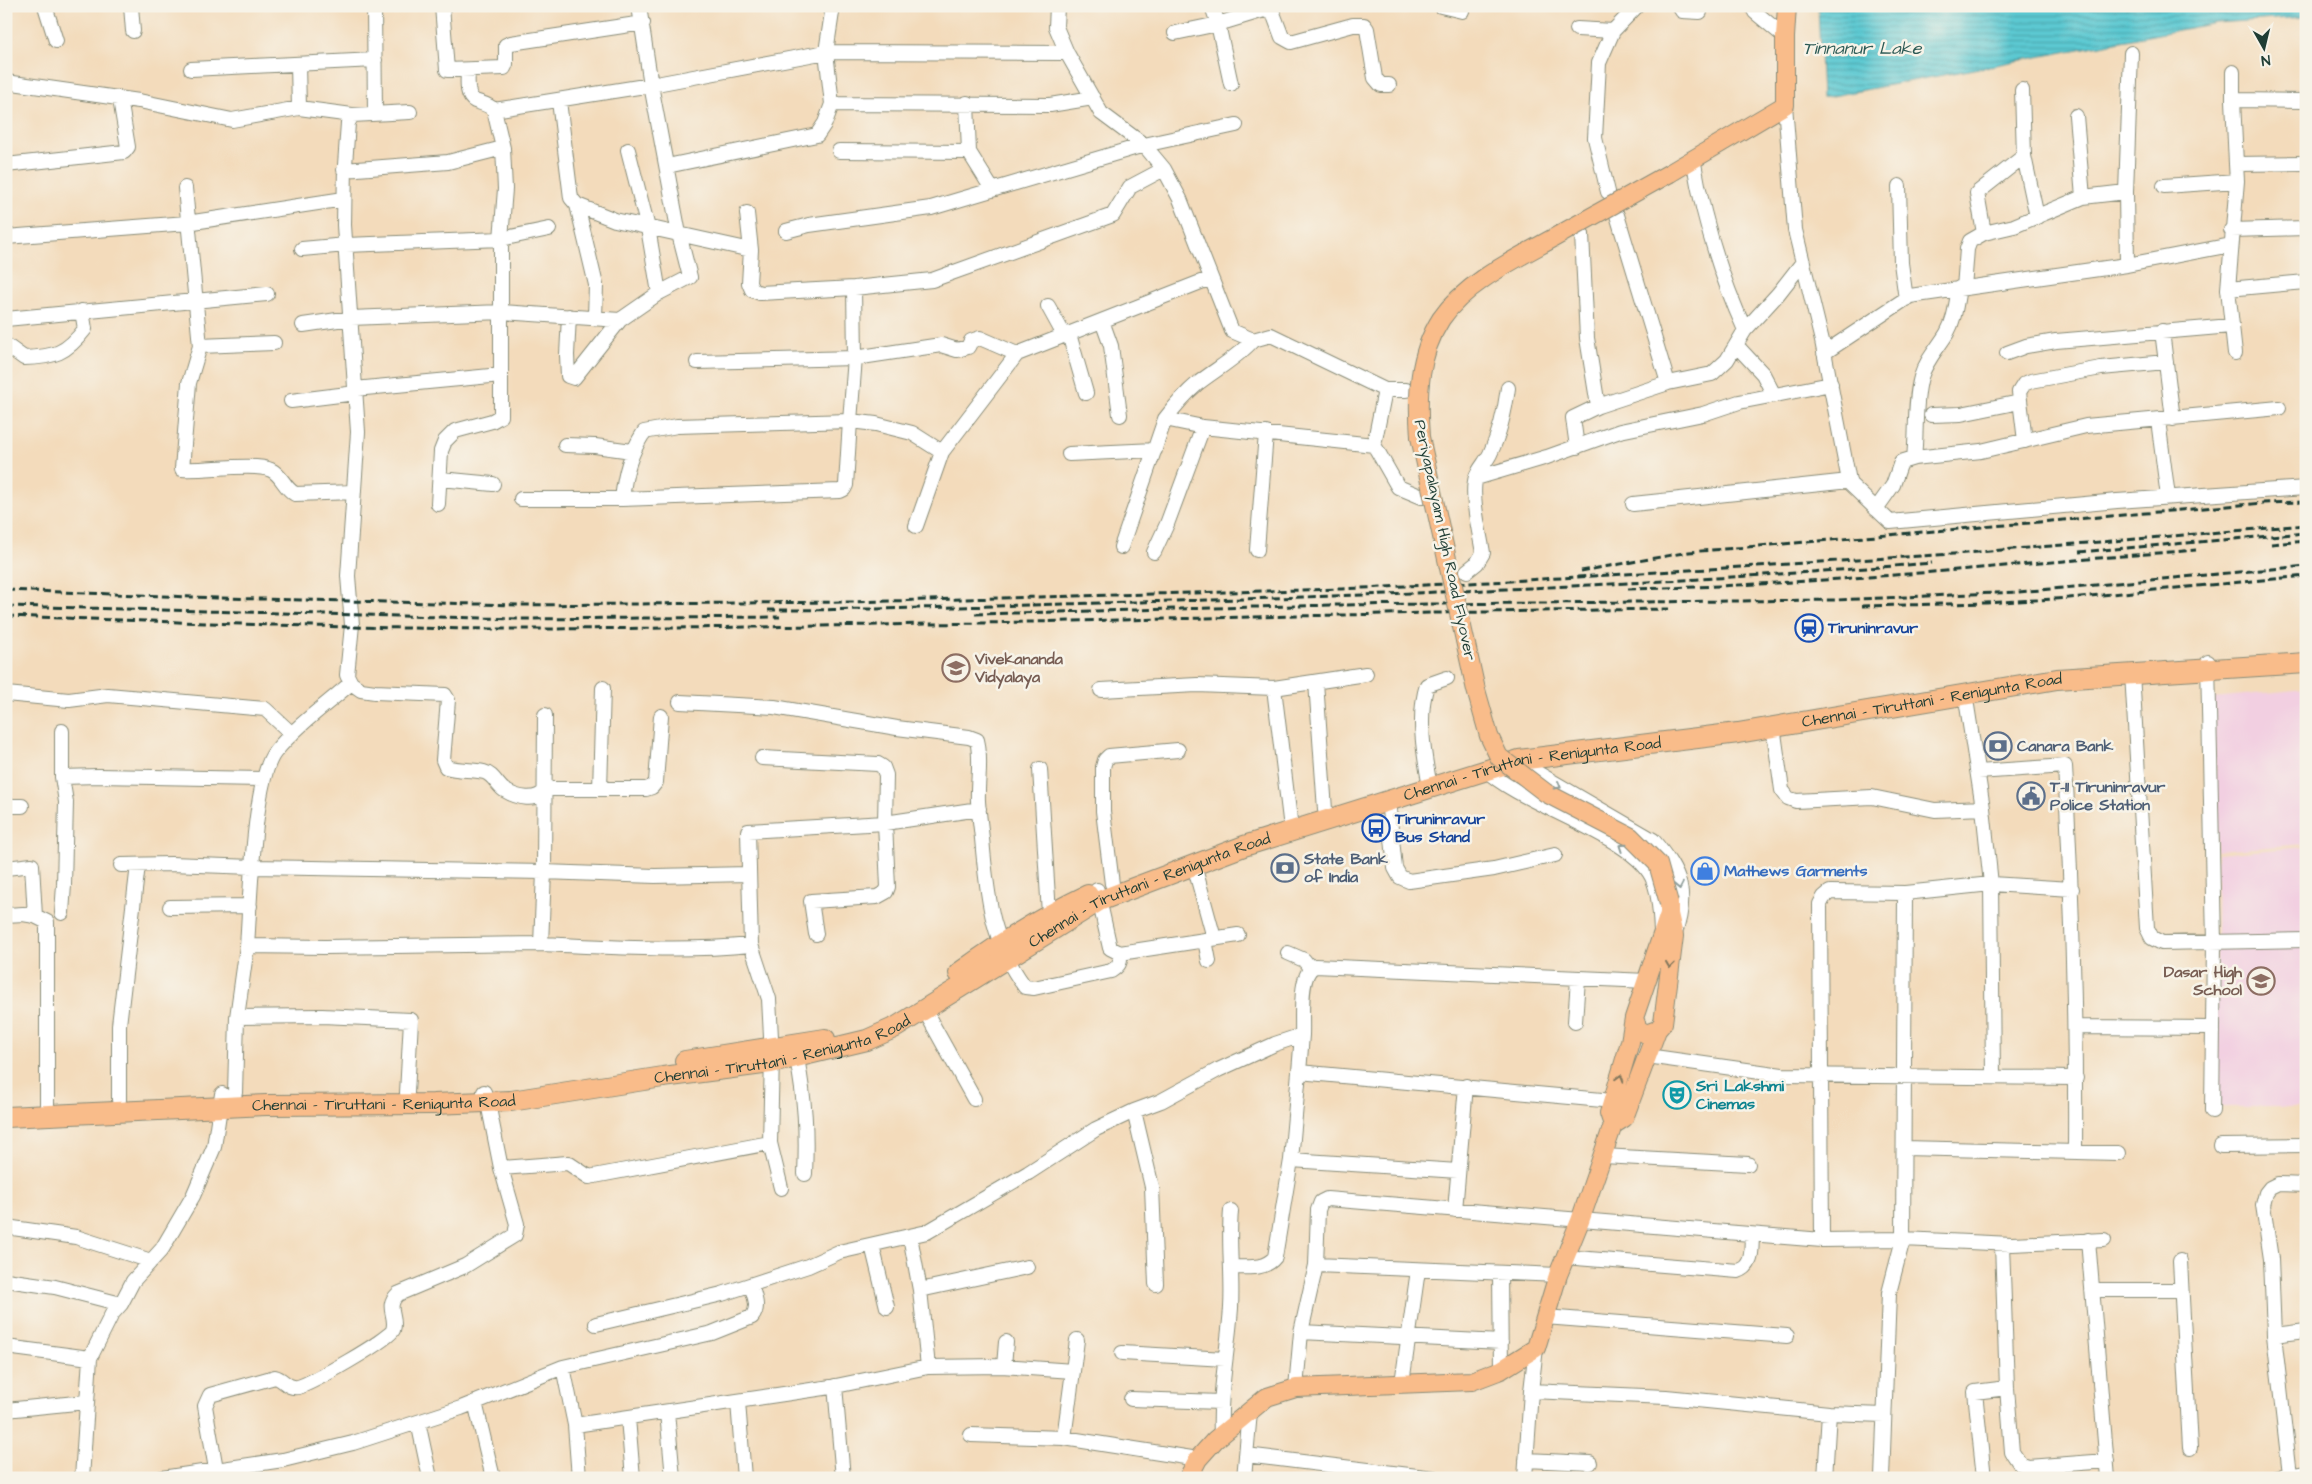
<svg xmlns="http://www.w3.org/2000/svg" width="2312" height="1484" viewBox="0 0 2312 1484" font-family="'Architects Daughter',sans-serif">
	<defs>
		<pattern id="water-rules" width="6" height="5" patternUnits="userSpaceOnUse" patternTransform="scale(1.25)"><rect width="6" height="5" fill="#5cc9d2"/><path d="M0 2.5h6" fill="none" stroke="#4ba4ab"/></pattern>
	</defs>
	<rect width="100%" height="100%" fill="#f7f3e8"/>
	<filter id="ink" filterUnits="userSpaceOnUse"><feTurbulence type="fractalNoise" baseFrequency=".02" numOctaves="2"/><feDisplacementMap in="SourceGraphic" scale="10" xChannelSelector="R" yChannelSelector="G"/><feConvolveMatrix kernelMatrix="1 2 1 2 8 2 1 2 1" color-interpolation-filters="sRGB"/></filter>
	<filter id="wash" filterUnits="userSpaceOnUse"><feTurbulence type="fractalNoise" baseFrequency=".0096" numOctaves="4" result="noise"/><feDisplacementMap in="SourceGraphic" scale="20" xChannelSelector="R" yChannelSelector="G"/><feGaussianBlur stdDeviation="1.12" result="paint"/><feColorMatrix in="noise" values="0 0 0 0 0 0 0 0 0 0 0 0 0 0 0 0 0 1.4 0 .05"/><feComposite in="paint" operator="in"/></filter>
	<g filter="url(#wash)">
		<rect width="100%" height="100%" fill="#f3dbbb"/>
		<path fill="#f2cfe1" d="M2306,689V844L2217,851L2213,698Z
			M2306,847V1107H2214L2217,854Z"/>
		<path fill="url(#water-rules)" stroke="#3e8383" d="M1818,6H2306V17L2216,23L1822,98Z"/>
	</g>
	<g filter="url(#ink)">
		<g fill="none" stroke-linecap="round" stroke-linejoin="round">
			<g stroke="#898c78" stroke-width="16">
				<path id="minor" d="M45,6L56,41
					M131,6L133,31
					M374,6L375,113
					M442,6L447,70L504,68L506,64V45L511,43L643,23
					M1057,6L1056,27L1067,53L1101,113L1144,145L1164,169L1180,199L1232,331L1253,340L1271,335L1385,390H1406
					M1212,6L1218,24L1264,10L1273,13L1282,37L1291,42L1353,25H1364L1367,29L1375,78L1381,85H1389
					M1441,6L1462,11V6
					M1679,6L1682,11L1700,12
					M1752,6L1755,12L1785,37
					M1577,29L1613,31
					M1175,33L1218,24L1231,84
					M298,64L299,108
					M191,69L375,60
					M468,70C468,79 465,96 475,101C483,104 488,104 494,110L651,85L826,52L1067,53
					M2233,72V100
					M6,82L139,101L232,120L299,108L352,115
					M2022,90L2024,156L2037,217
					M559,101L571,198L577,205L615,220L751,250
					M967,103L969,152L992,189
					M832,104L826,52L833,6
					M1785,105L1795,230L1822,341L1849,481L1850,484L1890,522L2117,501L2306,488
					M410,112L352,115L348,123L345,165L344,225L358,432L348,576L352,625L347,675L351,683L361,690L375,692L445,695L448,700L443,760L446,767C459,771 471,769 484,772C493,774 497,785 504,790C517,798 537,803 546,789H646L652,787L656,782L661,716
					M2076,116L2083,197
					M628,150L648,228L659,293
					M839,151L969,152
					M1693,158C1703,218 1720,275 1745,330
					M2236,164L2233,100L2306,101
					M6,165L124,152L128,147L120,99
					M667,166L817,135L825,123L832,104L1050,105L1093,98
					M344,170L448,162L503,148L494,110
					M1899,186L1901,263L1906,299
					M2164,186L2237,181
					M185,188L200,346L189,383L182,469C203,471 255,462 271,470C282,475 284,488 295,494L354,492
					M1608,192L1595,138L1599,63L1613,31L1637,6
					M577,205L596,285L595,318
					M747,213L751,250L749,283L752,290L760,293L854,288L932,280L1113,215L1130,187L1164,169
					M1617,215L1668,383
					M2231,230L2306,228
					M786,231L809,225L931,208L1144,145L1236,125
					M1984,233L1977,193L2024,156
					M1582,234L1587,338L1598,406
					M6,237L187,223L344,199
					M302,249L346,245L501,239L549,229
					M2127,265L2126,192L2131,53
					M1959,288C1956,304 1955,319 1947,333C1938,348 1926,360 1921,377C1914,402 1917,432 1914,458L1981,451L2086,426L2279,408
					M1964,288L1967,249L1970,241L1984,233L2014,226L2083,197L2126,192
					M2228,289L2306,282
					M1048,306L1064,335
					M569,316L567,355L568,376L574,378L620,320L659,293L690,277L679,234L651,85L639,6
					M6,319L267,294
					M1102,321L1111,346L1120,415
					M303,325L351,318L501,312L620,320
					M2162,331L2173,419
					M1069,334L1086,393
					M6,345L24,358C54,357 66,354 85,329L82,311
					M1736,345L1763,374L1774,395
					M200,346L274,343
					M1824,353L1910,296L2127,265L2231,245
					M2007,353L2026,346L2056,341L2231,326
					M2235,353L2228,289L2237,181L2236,164L2306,163
					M697,362L855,358L854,288
					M355,389L501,375
					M1385,390L1374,445L1398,487L1422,497
					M291,401L356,393
					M1931,415L1961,414L2020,402
					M1165,419L1203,427L1374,445
					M2158,420L2168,497
					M850,421L846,485L844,489L840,491L622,499C625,473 630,454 644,432L677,426Z
					M2025,441L2019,392L2024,384L2031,381L2101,368L2166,362
					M565,445L595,446L632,451
					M1577,447L1573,418L1598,406L1668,383L1712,374L1727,360L1745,330L1778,294L1803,262
					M942,452L912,433L876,424L850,421L855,358L941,345L957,350L968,347L971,341L980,338L1017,354
					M1069,454L1155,450
					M1476,478L1547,457L1620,431L1703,414L1739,402L1831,384
					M441,479L493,484
					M521,499H622
					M438,504L441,451L445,441L455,431L492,421L501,416V239L505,189L503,148
					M1633,504L1849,481
					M1876,509L1893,485L1901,462L1914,458
					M916,526L942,452L1017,354L1211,278
					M1121,547L1165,419C1175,406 1185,394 1197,384C1216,369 1237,358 1253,340
					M1257,550L1266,433
					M1154,552L1167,524L1203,427
					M1467,571L1477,563L1483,553C1480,534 1470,495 1476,477C1479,469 1486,462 1490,454C1500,433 1505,411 1508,388
					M2208,662L2214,942L2212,1111
					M2132,673L2147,928L2152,938L2162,943L2306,940
					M1316,682L1325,810
					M1274,688L1366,674
					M1101,690L1197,685L1274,688L1290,820
					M6,694L69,700L108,695L265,709L292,734
					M680,702L774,707L897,728L969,737L977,740C982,760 977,781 978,801C979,817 982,834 983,850C988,902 993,944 1025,987L1034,988L1111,971C1119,966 1121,963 1120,953
					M1773,726L1782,790L1788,798L1796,801L1872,797L1935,810L1983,808
					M762,758L878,764L883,767L886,775L885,823L888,887L886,892L877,897L811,901L816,934
					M1517,761L1653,840C1681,874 1689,893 1674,936
					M1040,769L1049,914
					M1485,769C1522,806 1639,836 1654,882C1660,898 1660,915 1661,931
					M1978,772L2065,766C2072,895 2076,1023 2075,1152
					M62,777L98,776L263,779
					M1430,787C1424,755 1417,716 1427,685L1447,678
					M600,789L603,688
					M1388,800L1395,868L1400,877L1409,881L1494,869L1555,855
					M6,806H22
					M121,865L171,864L253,867L544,872L545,715
					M1194,865L1214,938
					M6,868L32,865L35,916
					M749,874L655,876L544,872L541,944C611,947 681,952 751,945
					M1112,884L1103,811V767L1105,760L1109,756L1178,750
					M1097,890L1110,948L1120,953L1238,935
					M170,907L250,906
					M62,913L64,885L66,802L62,777V731
					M6,915L23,914L35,916L47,922V1104
					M1205,940L1209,961
					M247,946C250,906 253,779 275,752C296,726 326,705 351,683
					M1288,953L1304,960L1310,968
					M924,1009L974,1099
					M237,1017L322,1016L411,1020L407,1093
					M1575,1022L1578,979
					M2075,1027L2212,1028
					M1302,1035C1303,1018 1298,973 1315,966L1647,981
					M1647,1056L1782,1075L2076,1078
					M797,1058C805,1101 807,1130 805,1174
					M1993,1076L1991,884L2072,889
					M484,1092L488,1103L501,1168L568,1163L589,1177L770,1143L772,1056L769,999L751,945L748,831L885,823L979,809
					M235,1093L237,1017L247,946L325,947L541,944
					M119,1100V1025L138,865
					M1134,1111L1152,1187L1156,1284
					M770,1143L781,1188
					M2221,1146L2306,1145
					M1904,1148L2118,1153
					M1603,1156L1748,1164
					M1291,1160L1458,1171
					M1455,1210L1466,1086
					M6,1227L76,1237L151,1261
					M910,1236L920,1290L928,1367
					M1822,1240L1820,904L1824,897L1830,892L1905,893
					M2088,1240L2108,1478
					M2002,1244L2007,1388L2012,1452L2020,1464L2028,1467L2107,1461
					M872,1245L887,1307
					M1564,1257L1738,1271C1754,1266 1751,1249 1752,1235
					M2180,1261L2190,1448
					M1316,1265L1318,1210L1321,1202L1327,1199L1822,1240L1903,1239L2012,1244L2104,1240
					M1232,1267C1247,1267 1265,1270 1275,1257L1291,1160L1299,1072
					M1500,1273L1501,1370
					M6,1280L55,1287L121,1304
					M920,1290L1027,1267
					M2092,1290H2181
					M1545,1317L1787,1336
					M596,1324L722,1294L808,1266L839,1252L927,1232L1028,1173L1096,1129L1134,1111L1161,1101L1218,1070L1275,1044L1302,1035L1299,1072L1613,1101
					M1301,1332L1501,1342
					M2274,1335L2306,1331
					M6,1347L90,1358
					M1536,1348L1531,1391L1666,1397L1829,1413L1884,1415
					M1122,1353L1225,1359
					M1004,1366L1006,1342
					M563,1367L575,1425L579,1478
					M1073,1371L1077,1340
					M1402,1383L1418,1270
					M835,1386L843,1478
					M1296,1388L1301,1332L1316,1265L1558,1275
					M1131,1399L1221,1402
					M475,1402L493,1478
					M738,1402L744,1478
					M6,1410L86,1402
					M667,1412L673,1478
					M628,1418L633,1478
					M418,1422L430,1478
					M575,1425L831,1387L928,1367L1001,1366L1073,1371L1064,1438
					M971,1435L1064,1438L1198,1459
					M1221,1435C1219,1390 1228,1351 1231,1308C1233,1276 1228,1243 1231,1211
					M1246,1455L1434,1478
					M1526,1460L1590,1463
					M216,1469L205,1406L210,1395L275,1377C284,1379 287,1389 298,1387C309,1385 390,1339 393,1330C398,1316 384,1307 398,1294L465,1266L515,1235L517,1224L501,1168
					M2290,1475L2274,1335L2271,1259L2263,1205L2266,1193L2270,1188L2278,1184L2306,1185
					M82,1478L90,1358L112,1314L121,1304L133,1281L162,1249L193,1196L214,1147L222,1094
					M162,1478L283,1460L353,1443L461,1408L563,1367L712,1333L752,1317C760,1307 754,1296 751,1285
					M1244,1478L1250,1412
					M1525,1478L1531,1391
					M1825,1478L1829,1413
					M1882,1478L1889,1293L1903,1239L1905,893L1991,884L1983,808L1965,693
					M1984,1478L1975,1392L2007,1388
					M2277,1478L2306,1473"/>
			</g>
			<g stroke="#898c78" stroke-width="20">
				<path id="major" d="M1670,173L1785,105V37L1787,6
					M1669,914L1634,1018L1638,1029L1646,1034L1657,1030L1663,1023L1674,936L1669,914V903
					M1613,1125L1624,1118L1657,1030
					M1188,1478L1198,1459L1215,1440L1267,1397L1296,1388L1472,1381L1501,1370L1536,1348L1558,1275L1580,1221L1613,1125L1609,1113L1630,1042L1634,1018"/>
			</g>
			<g stroke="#898c78" stroke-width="22">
				<g id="highway">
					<path d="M959,973C1000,943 1042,917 1088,895"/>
					<path d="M685,1061L825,1039"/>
					<path id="s1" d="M6,1117L266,1105L433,1104L511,1101L663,1077L771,1063L867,1040L896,1027L1099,901L1244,846L1519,760L1738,733L2057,679L2306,663"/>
				</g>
			</g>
			<use href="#minor" stroke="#fff" stroke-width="14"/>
			<use href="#major" stroke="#f9bc8a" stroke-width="18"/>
			<use href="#highway" stroke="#f9bc8a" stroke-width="20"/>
			<path stroke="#1f3d34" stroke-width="3" stroke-dasharray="8 4" stroke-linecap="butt" d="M2271,544L2306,541
				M2079,552L2306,533
				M1581,571L1689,552L2263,503L2306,502
				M1628,589C1817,585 2007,565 2196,550
				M6,590L218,598L520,605L850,602L1341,589L1510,581L1954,554L2306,525
				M6,606L519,619L780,617
				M1862,606L1986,603L2069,598L2306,576
				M768,610C891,610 1014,605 1137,602C1402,595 1667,584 1932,563
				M975,614L1335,605L1836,600L2018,592L2306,566
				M6,616C179,622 352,629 524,629C906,628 1288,614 1669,609"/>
			<g stroke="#898c78" stroke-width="20" stroke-linecap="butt">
				<path id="major-bridge" d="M1669,903L1658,864L1631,837L1546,793L1499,757L1489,736L1476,690L1420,437C1417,396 1418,355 1441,319C1467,281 1518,258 1557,236C1595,215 1633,194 1670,173"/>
			</g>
			<use href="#major-bridge" stroke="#f9bc8a" stroke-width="18"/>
		</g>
		<defs><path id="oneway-chevron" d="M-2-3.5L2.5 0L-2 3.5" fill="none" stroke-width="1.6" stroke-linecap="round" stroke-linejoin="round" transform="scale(1.25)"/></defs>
		<g stroke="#8f9e9a">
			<use href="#oneway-chevron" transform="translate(1558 786) rotate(30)"/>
			<use href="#oneway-chevron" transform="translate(1622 847) rotate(-146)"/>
			<use href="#oneway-chevron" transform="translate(1679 886) rotate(79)"/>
		</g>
		<g stroke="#81765b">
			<use href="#oneway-chevron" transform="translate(1670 965) rotate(98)"/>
			<use href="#oneway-chevron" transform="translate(1620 1078) rotate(-74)"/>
		</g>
	</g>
	<defs>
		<g id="station-ring" transform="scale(1.4375)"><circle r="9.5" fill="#f7f3e8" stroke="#1a4fb4" stroke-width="1.5"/><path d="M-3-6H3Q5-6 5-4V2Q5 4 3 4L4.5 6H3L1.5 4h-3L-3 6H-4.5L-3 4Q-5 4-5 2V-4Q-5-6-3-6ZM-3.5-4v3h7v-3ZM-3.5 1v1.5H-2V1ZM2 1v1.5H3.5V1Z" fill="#1a4fb4"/></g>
		<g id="school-ring" transform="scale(1.4375)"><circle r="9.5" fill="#f7f3e8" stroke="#8d6e63" stroke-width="1.5"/><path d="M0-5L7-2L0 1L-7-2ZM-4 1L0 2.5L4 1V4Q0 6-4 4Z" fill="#8d6e63"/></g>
		<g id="bank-ring" transform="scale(1.4375)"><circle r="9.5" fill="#f7f3e8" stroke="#5c6f8a" stroke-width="1.5"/><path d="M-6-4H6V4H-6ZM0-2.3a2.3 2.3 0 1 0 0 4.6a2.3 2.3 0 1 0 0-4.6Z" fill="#5c6f8a"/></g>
		<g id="civic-ring" transform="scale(1.4375)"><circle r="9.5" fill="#f7f3e8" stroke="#5c6f8a" stroke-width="1.5"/><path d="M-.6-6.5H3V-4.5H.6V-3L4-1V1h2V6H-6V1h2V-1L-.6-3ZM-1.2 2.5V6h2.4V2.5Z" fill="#5c6f8a"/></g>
		<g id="bus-ring" transform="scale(1.4375)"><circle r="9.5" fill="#f7f3e8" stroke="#1a4fb4" stroke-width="1.5"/><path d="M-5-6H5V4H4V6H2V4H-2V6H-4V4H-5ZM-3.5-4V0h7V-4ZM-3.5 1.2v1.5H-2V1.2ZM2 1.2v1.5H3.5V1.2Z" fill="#1a4fb4"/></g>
		<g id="shop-ring" transform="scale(1.4375)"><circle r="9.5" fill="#f7f3e8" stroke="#3f7fe0" stroke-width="1.5"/><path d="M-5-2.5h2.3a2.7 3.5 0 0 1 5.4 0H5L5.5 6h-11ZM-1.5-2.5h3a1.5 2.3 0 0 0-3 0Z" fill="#3f7fe0"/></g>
		<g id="theatre-ring" transform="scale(1.4375)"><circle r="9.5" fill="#f7f3e8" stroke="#0f9aa8" stroke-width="1.5"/><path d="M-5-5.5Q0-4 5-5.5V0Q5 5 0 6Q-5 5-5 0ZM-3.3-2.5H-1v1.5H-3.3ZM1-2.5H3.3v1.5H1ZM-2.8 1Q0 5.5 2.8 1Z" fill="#0f9aa8"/></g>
	</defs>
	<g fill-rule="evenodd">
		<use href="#station-ring" x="1809" y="628"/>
		<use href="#school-ring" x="956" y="668"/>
		<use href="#bank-ring" x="1998" y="746"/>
		<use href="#civic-ring" x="2031" y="796"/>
		<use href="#bus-ring" x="1376" y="828"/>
		<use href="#bank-ring" x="1285" y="868"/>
		<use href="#shop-ring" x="1705" y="871"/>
		<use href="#school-ring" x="2261" y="981"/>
		<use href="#theatre-ring" x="1677" y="1095"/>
	</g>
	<g text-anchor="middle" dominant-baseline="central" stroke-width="5" stroke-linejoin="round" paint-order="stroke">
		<g font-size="16" fill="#1f3d34" stroke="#f7f3e8">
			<text transform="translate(1445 540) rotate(78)">Periyapalayam High Road Flyover</text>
			<text stroke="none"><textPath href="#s1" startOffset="1998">Chennai - Tiruttani - Renigunta Road</textPath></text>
			<text stroke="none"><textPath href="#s1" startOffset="1592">Chennai - Tiruttani - Renigunta Road</textPath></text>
			<text stroke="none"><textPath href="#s1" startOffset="1188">Chennai - Tiruttani - Renigunta Road</textPath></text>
			<text stroke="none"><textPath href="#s1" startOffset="782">Chennai - Tiruttani - Renigunta Road</textPath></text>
			<text stroke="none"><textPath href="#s1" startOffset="378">Chennai - Tiruttani - Renigunta Road</textPath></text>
		</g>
		<g font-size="16" font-weight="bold" fill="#164399" stroke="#f7f3e8" text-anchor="start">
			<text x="1828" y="628">Tiruninravur</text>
			<text x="1395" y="819">Tiruninravur<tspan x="1395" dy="18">Bus Stand</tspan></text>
		</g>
		<g font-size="16" font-weight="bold" fill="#785e54" stroke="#f7f3e8" text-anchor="start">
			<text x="975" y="659">Vivekananda<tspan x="975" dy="18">Vidyalaya</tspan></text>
			<text x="2242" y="972" text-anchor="end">Dasar High<tspan x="2242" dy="18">School</tspan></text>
		</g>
		<g font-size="16" font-weight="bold" fill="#4e5e75" stroke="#f7f3e8" text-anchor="start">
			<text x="2017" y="746">Canara Bank</text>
			<text x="2050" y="787">T-11 Tiruninravur<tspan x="2050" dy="18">Police Station</tspan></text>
			<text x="1304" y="859">State Bank<tspan x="1304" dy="18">of India</tspan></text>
		</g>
		<g font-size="16" font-weight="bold" fill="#366cbe" stroke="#f7f3e8" text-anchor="start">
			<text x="1724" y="871">Mathews Garments</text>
		</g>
		<g font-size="16" font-weight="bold" fill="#0d838f" stroke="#f7f3e8" text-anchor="start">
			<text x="1696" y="1086">Sri Lakshmi<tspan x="1696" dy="18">Cinemas</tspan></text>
		</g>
		<g font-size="18" font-style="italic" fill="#2b5954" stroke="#f7f3e8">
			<text x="1862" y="48">Tinnanur Lake</text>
		</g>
	</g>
	<rect width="2312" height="1484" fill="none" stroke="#f7f3e8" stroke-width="25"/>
	<g transform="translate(2264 48) rotate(172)" stroke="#f7f3e8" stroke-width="4" paint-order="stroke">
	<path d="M0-4L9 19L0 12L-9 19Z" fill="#1f3d34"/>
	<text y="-8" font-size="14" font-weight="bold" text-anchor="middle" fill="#1f3d34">N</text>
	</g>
</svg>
